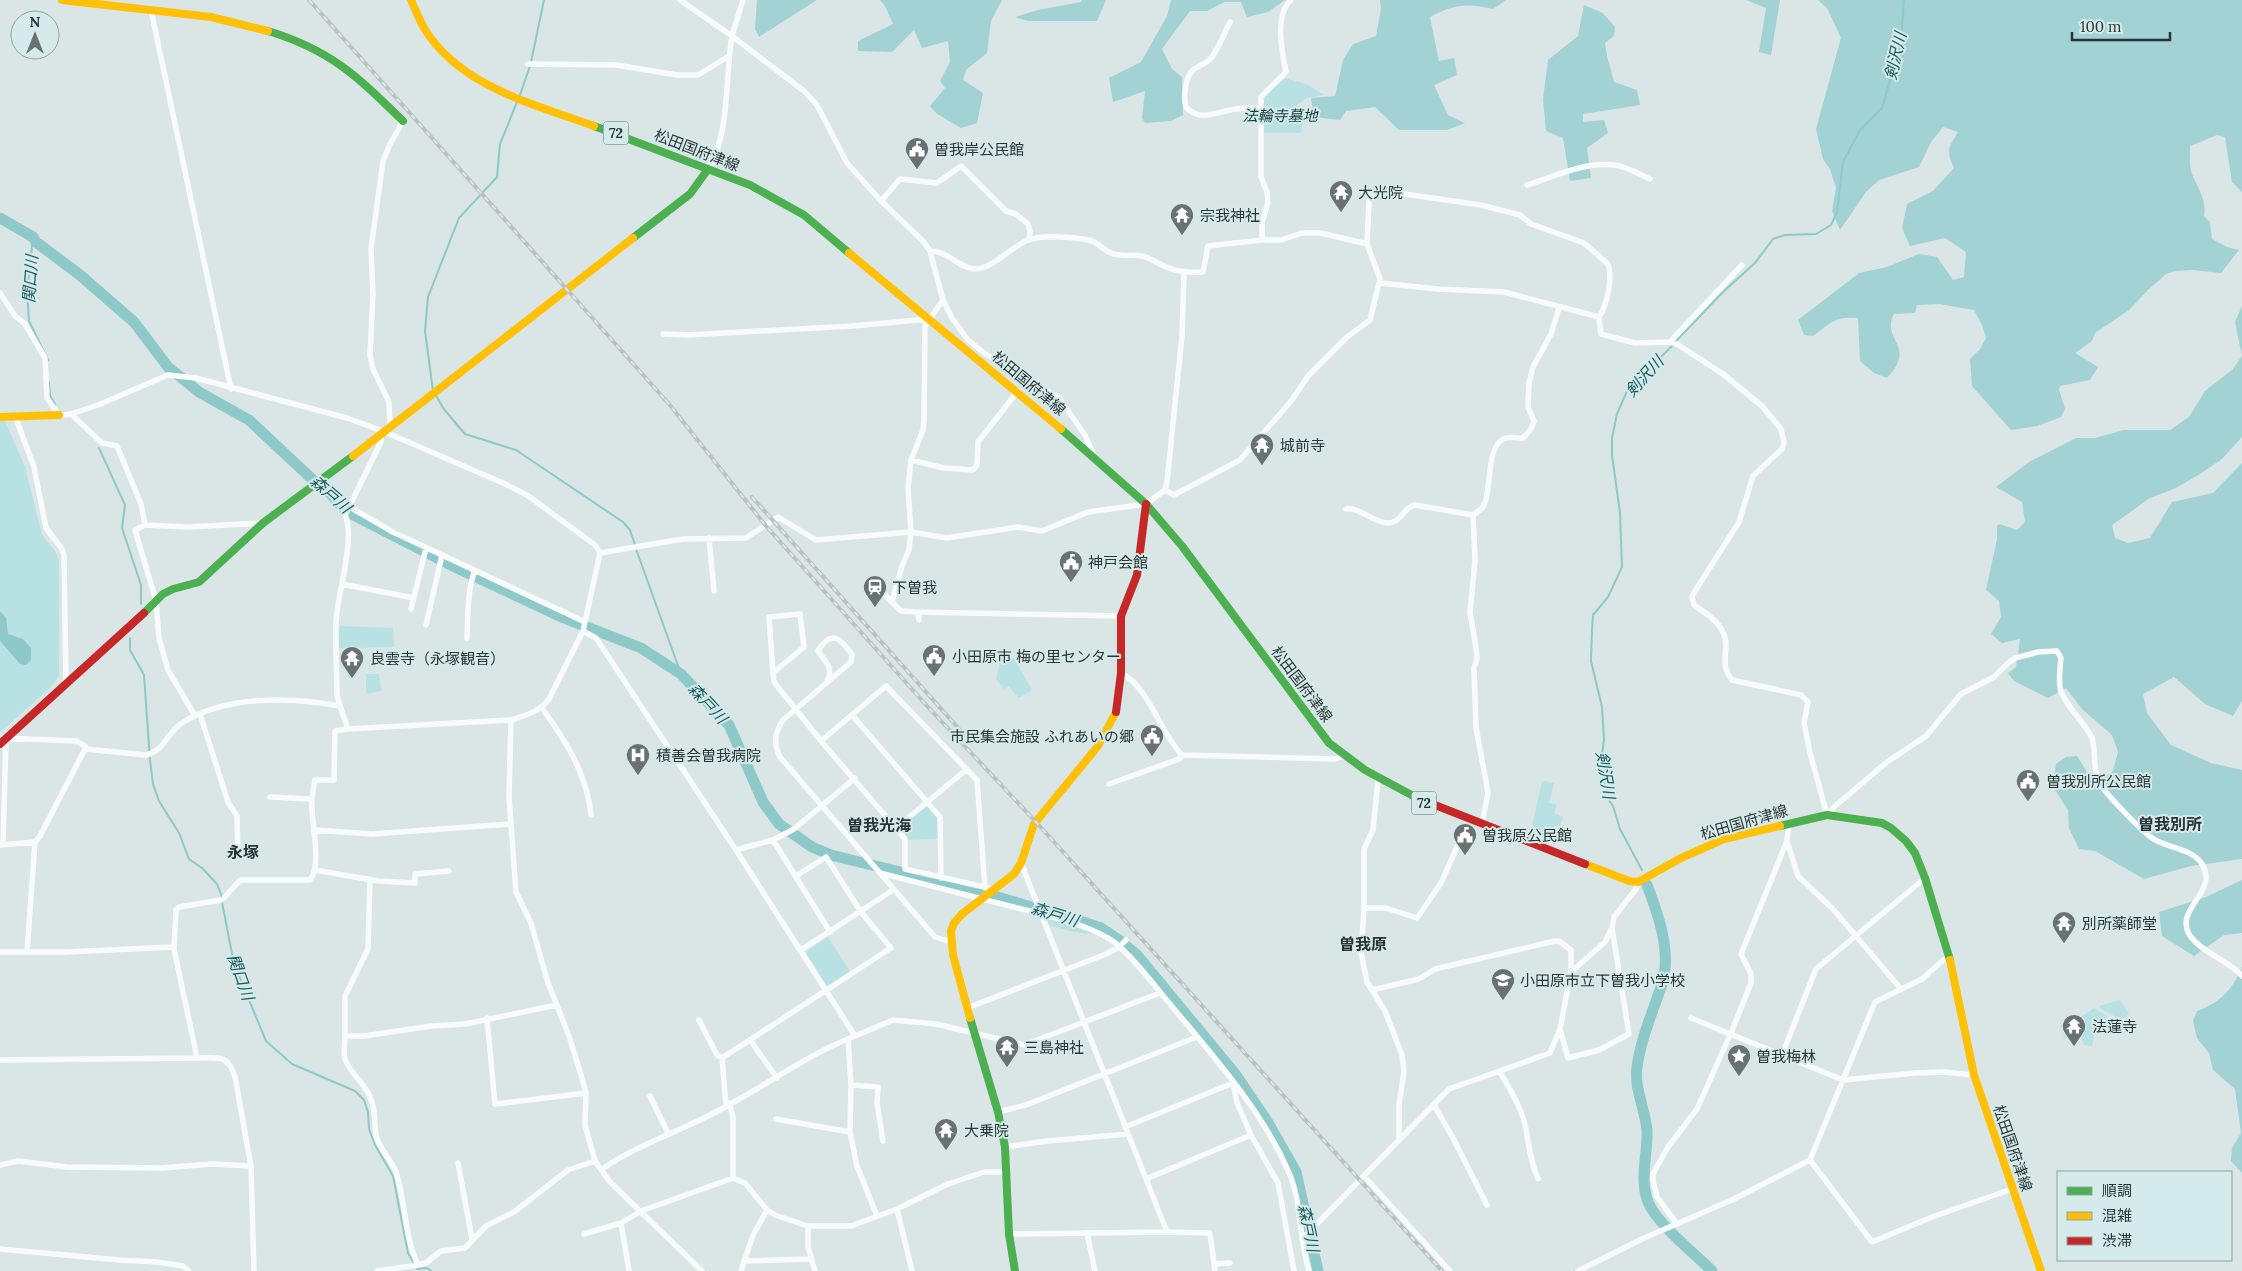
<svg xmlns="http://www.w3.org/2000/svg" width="2242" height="1271" viewBox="0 0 2242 1271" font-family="Lora,'Noto Sans JP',serif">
	<rect width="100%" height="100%" fill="#dae5e5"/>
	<path fill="#b7e1e2" d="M1286,78L1308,85L1324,95L1307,98L1294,107L1297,119L1303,122L1301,133H1264L1262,98Z
		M0,421H5L25,467L42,535L55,551L59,561V676L48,690L0,732Z
		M339,626L393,628L394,647L339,648Z
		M1014,658L1032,690L1019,698L1008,686L1004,689L996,679L1000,662Z
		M366,674H379L381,691L366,694Z
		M1542,781L1554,783L1549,803L1557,805L1554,813L1563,817L1560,826H1555L1540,839L1539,844L1529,840Z
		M928,804L939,817V839L908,840L898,828Z
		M1046,918L1096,934C1079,934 1065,930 1049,925Z
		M828,937L851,973L830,986H827L807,954V951Z
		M2120,1000L2129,1014L2121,1020L2100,1008L2099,1006Z
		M2094,1008L2107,1016L2105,1023L2096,1026L2092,1046L2084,1045L2081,1037L2064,1038L2063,1025L2078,1019Z"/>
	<path fill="#a2d2d3" d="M757,0H817L759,37L755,29Z
		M880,0H1002L991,21L987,53L966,70L963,80L983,93L977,123L961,128L937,114L930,106L945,88L940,81L950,62L948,41L922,48L914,30L892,52L858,51V41L893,24L885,6Z
		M1082,0H1106L1097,21H1027L1015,17L1038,10L1081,2Z
		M1171,0H1285L1268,12L1247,17L1241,2H1224L1207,11H1190L1162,49L1172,69L1182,77L1183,115L1171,121L1145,123L1142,118L1145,91L1113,102L1109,78L1141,62L1167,16Z
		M1380,0H1506L1493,9C1468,3 1454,4 1430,17L1439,61L1454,58L1457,75L1434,85L1448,115L1465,123L1447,130H1399L1375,107L1346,111L1340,120L1314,117L1311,98L1335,96L1343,60L1353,44L1376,36L1381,8Z
		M1746,0H1780L1771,55L1759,52L1766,8Z
		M1818,0H2242V192L2232,182L2225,137L2217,135L2190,146C2190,155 2189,166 2192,174C2198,189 2207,200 2204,216L2210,222L2212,239L2227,247L2239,250L2221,273L2193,270L2176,271L2166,274L2148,290L2129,310L2095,333L2092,341L2075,353L2098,367L2090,380L2060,386L2059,389L2065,409L2061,417L2037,426L2011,430L1972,386L1970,359L1980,349L1986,338L1982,325L1974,310L1939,304L1917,305L1915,313L1894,314C1880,341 1918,345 1887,378L1874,373L1860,361L1858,318C1835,316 1830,323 1813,336L1804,335L1798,320L1859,273L1887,267L1919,254L1937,257L1953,280L1964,277L1966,252L1945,238L1910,246L1902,228L1907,204L1933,191L1954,168C1946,150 1948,149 1958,132L1943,127L1931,142L1919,167L1879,180L1866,192L1840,230L1832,211L1836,188L1830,169L1823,159L1816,129L1841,38L1827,8Z
		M1584,5L1603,13L1615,27L1614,36L1605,43L1607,56L1614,82L1637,90L1640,105L1583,114V122L1604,120L1608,133L1587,148L1591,178L1570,181L1563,138L1546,131L1543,99L1548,60L1578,36Z
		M2242,306V437L2222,459L2203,472L2176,488L2150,498L2112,525L2115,538L2128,543L2150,538L2172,502L2213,493L2242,463V701L2233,716L2205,704L2174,677L2143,694L2147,713L2171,745L2211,763L2242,770V859L2191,866L2144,879L2095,851L2079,849L2069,828L2068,810L2053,787L2056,764L2066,757L2077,756L2090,777L2112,774L2118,752L2112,735L2082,709L2066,688L2048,698L2014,681L2008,673L2016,667L2020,639L2002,643L1991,634L2001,617L1999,601L1986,590L1997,539V526L1999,524L2017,530L2025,522L2022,502L1996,487L2029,462L2076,438H2095L2124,430H2170L2189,417L2205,391L2232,370L2242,356L2235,322Z
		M2242,880V933L2224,935L2194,956L2162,936L2159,912L2206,897Z
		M2242,967V1173L2231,1161L2232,1148L2241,1133L2235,1089L2213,1070L2209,1053L2197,1038L2193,1021L2197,1011C2220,1003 2233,989 2242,967Z"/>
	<path fill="#8ec9ca" d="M0,611L6,618L8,634L23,639L31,648V660L26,665L20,664L0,641Z"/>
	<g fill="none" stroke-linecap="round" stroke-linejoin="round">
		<path stroke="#8ec9ca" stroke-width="2" d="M531,62L544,0
			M520,95L530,66
			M33,237L27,292L29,321L48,360
			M1676,341L1724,291L1755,263L1773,239L1785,235L1816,234L1831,225L1837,212L1843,162L1860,130L1882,108L1901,42L1904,0
			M49,382L50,396L55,404
			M433,391L425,331L428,297L459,218L497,177L500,144L517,102
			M436,395L443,408L465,434L516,450L623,522L630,530L635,545
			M99,448L125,505L122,528L141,585V604
			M636,549L681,674
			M130,638V650L144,675L150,760L153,784L159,801L179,833L189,859L202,868L217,884L222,897
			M1642,870L1620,829L1613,806L1607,797L1601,762L1604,740L1602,707L1591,661L1592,629L1593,615L1608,597L1622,567L1620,513L1612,455V438L1617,414L1627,391L1673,345
			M222,902L234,964L266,1041L292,1064L355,1091L364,1100L368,1112L369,1129L375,1145L393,1176L408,1253L414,1263
			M417,1269L427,1268L431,1271"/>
		<path stroke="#8ec9ca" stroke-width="11" d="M0,218L33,237L36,242L80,275L134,322L168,367L199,392L249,420L312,479L330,493L346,511L457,568L564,618L641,648L681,674L729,725L763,802L779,824L812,847L831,855L977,891L1080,921L1101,928L1119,940L1137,955L1236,1075L1267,1121L1296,1172L1318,1271
			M1647,885C1658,914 1672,952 1662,984C1653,1011 1641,1038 1637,1067C1634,1088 1645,1109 1647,1130C1648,1155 1639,1178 1648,1202C1657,1224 1694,1253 1712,1271"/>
		<path stroke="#f9fbfb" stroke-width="5.5" d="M680,0L732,36C725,76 730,136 708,169
			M743,0L732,36L804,91L817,105L847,163L881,201L923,241L930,251L943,300L925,326L924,420L923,430L911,460L908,488L911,532L909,550L902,566L892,602L901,611L915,612L1121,616
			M151,10L231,389
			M1230,22C1224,34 1219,47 1212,57C1207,64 1199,65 1193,70C1185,78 1183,98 1186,107C1200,123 1219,111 1236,109C1244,108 1252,108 1261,108
			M528,64L616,65L677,75H698L729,56
			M1527,185C1556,176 1583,162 1614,165C1626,166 1639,174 1650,179
			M881,201L900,179L937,183L961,166L1006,211L1016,214L1028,224L1030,231L1029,240
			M1262,240V223L1268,202L1267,192L1261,177V97L1286,72C1282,52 1274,15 1291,0
			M1367,244L1369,201L1371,195L1375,192H1391L1481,205L1520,215L1531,224L1584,243L1608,264C1613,277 1607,306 1599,317
			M930,251C947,250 958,268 975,269C993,269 1010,247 1028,240C1046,234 1070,237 1089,240C1098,242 1103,250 1111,253C1123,258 1134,253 1145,257C1152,259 1159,264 1166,267C1178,272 1189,273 1203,272L1208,246L1262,240H1281L1302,233H1321L1367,244L1380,279L1370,320L1347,337L1308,376L1292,400L1240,460L1174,495L1165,490
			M1380,283L1437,289L1504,292L1599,317L1601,334L1635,343L1670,342L1677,344L1723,374L1762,406L1781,429L1784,442L1782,449L1753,476L1739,522L1695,591L1692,597L1694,605C1704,612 1717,620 1723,632C1731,647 1718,664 1732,680L1801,695L1808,702L1804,723L1810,753L1827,815L1834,807L1887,762L1926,736L1961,694L1994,677L2007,664L2015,658L2038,652L2057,651L2061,658C2057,692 2059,692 2079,719C2084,725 2089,731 2092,738C2096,752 2093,767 2098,780C2102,791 2141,830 2152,838C2166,848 2192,848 2202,864C2220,892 2171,910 2191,937C2204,954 2228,960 2242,976
			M0,293L15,316L25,324L45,358L47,398L59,415L71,414L98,405L168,375L196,378L347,418L385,432L503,483L527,495L595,545L600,553L583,631L549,699C539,712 527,715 511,720L348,729L340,706C290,697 227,695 182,723C167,732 166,750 146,755L85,749
			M943,300L952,318L967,339L984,353L1059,398L1085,435L1093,453
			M663,334L688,335L852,326L929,319
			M1670,342L1742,265
			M71,414L102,443L117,446L141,504L145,525
			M15,416L34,467L46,528L62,549L64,555L66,684
			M390,427L389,402L373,369L370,355L373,294L371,249L383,161L389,146L403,121
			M911,460L944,468L973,470L977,465L978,442L1018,391
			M321,479L348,506L393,532L585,622
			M1346,509C1360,507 1372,522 1387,523C1401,524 1403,507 1415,505L1473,515C1477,512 1482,510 1484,505C1492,488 1486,449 1503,439C1508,436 1517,438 1523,438L1531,429L1534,421L1528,407L1529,383L1533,367L1551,334L1559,308
			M1473,515L1475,560L1470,612L1476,648L1477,659L1474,668L1476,727L1488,793L1482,823
			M709,538L714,591
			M600,553L683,539L746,538L778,517L816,540L911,532L947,538L1018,527L1042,531L1088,512L1146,504L1165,490L1167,482L1182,336L1184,273
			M342,584L414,598
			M882,592L892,602
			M411,609L426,548
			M918,612L919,620
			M426,625L442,555
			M583,631L596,638L736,850L855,1036L893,1020L936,1024L1024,1045L1160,993
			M467,638C468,616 467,591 475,570
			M773,673L804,647L800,614L769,617L773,673L774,682L821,741L905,839V869L993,889
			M1121,673C1150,688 1160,733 1182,755L1335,759L1343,756
			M827,682C834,667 826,663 818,651C820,647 822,645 826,641C837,632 845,646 852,654L851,662L783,720C775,732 773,743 780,757L935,937L951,942
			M340,706L337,695C337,671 335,646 336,622C337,595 356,538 345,515L381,442V434
			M542,708C566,741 587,774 591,815
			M200,714L228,802L237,816L238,856
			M852,715L940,817L941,878
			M195,716L168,670L159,638L156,601L135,530L145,525L188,527L263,523
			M511,720L509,797L516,892L531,923L548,983L569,1036L581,1075L586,1093L585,1125L595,1161L610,1182L702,1271
			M0,738L77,741L85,746V749L40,836L35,842L0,845
			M821,741L886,686L977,780L985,888
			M1378,780L1373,830L1364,849V908L1361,953L1367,982L1385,1011L1402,1055L1404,1071L1399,1105V1139
			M1109,784L1179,759L1182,755
			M270,797L312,799
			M896,828L967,769
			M313,830L372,834L510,824
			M773,840L830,932
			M1787,841L1798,876L1833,909L1901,989
			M3,845L6,738
			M736,850L773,840L794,829L855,778
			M315,870L378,881L415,883V874L449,871
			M880,873L1069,921C1084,927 1101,932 1114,942C1135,959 1152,983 1170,1004C1213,1056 1263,1111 1290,1175C1302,1205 1299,1240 1309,1271
			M224,898L240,880H310C323,864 310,820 312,800C312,793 314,787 315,780H334L335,731L348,729
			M221,900L179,907L176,910L174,949L197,1058C218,1058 228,1054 235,1077L251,1166L254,1271
			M1364,908H1386L1417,918L1441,883L1469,820
			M801,950L893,890
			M0,952H66L174,947
			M27,952L35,842
			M1949,955L1922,979L1875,1002L1810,1160L1872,1242L1932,1217L2012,1189
			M1372,990L1419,979L1435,969L1555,941H1559L1571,950V972
			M967,1008L1106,954L1119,947L1126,940
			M487,1018L495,1104L586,1093
			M1691,1018L1843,1080L1915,1073L1944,1072L1974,1075
			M699,1020L717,1055L722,1058L891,948L861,912L826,857L796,876
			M1560,1029L1568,1058L1599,1050L1629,1034L1612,928
			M345,1036V996L368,949L370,879
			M848,1039L851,1085L850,1132L857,1166L877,1216
			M750,1040L777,1078
			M1782,1055L1816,969L1925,878
			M722,1058L726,1106
			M0,1060L197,1058
			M1500,1072C1510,1090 1522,1108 1526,1129C1529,1147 1531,1163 1538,1179
			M851,1085L878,1087L877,1103L883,1141
			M650,1096L668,1133
			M729,1103L733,1117V1178L745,1183L767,1210L775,1215L808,1226H851L897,1209L948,1184L984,1172H1006
			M1434,1105L1453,1138L1487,1205
			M998,1112L1026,1105L1197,1037
			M776,1119L850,1132
			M1125,1127L1233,1083L1237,1103L1251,1135L1278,1183L1294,1271
			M1005,1147L1047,1141L1128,1134
			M458,1163L472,1239
			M0,1165L18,1161L67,1167L162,1168L212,1164L251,1166
			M601,1170C632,1148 667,1136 702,1119C755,1094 801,1057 855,1036
			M1364,1176L1450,1271
			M1146,1179L1251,1135
			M897,1209L912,1271
			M621,1223L629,1271
			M1677,1224L1657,1197L1653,1181V1174L1668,1147L1697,1109L1731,1033L1751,983V974L1741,954L1787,841L1789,823
			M808,1226V1247L815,1271
			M1167,1232L1210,1233L1215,1271
			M1087,1233L1095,1271
			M584,1234L621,1223L641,1211L733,1178
			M1009,1234L1167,1232L1021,863
			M1302,1239L1449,1089L1550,1053L1560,1029L1571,972L1605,942L1612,928L1614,917L1636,889L1638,882
			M0,1249L119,1260L157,1262L183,1266L189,1271
			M744,1261L810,1259
			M1214,1264L1230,1263
			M418,1265C404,1236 406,1203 396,1172C391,1159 379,1149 376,1135C374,1122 376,1109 370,1097C365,1084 347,1069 345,1059C343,1052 345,1043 345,1036H364L432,1026L465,1024L557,1005
			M377,1271L418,1265L426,1263L441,1251L465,1248L486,1226L514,1212L568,1170L595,1161
			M741,1271L753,1235L767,1210
			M1578,1271L1642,1239L1734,1199L1810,1160"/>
		<path stroke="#4caf50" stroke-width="8" d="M268,31C331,50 358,77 403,121
			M594,126L750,185L804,215L849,253
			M633,238L690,194L708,169
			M1061,429L1146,504L1182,546L1329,743L1365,770L1417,798
			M144,613L163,594L173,589L199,582L263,523L353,456
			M1780,826L1827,815L1882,823L1891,828L1906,841L1915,853L1925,878L1950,960
			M970,1018L998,1112L1005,1147L1009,1234L1015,1271"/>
		<path stroke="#ffc107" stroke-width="8" d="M62,0L211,17L268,31
			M411,0C415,9 419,19 424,28C460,87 534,104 594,126
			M849,253L1061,429
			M0,417L59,415
			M353,456L633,238
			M1585,864L1629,881L1638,882L1681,858L1724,839L1780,826
			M1950,960L1974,1075L2041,1271
			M970,1018L953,955L951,931L954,923L962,914L1014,874L1021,863L1034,824L1098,746L1116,712"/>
		<path stroke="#c62828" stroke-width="8" d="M1116,712L1121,673V616L1137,575L1146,504
			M0,744L144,613
			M1417,798L1585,864"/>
		<g stroke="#bdc0c0" stroke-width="4">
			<path id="rail" d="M309,0L669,404
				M665,399L766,526L927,706L1036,822L1442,1271
				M752,497L960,730"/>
		</g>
		<use href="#rail" stroke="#d5eaea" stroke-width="2" stroke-dasharray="5.5" stroke-linecap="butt"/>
	</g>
	<defs>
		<g id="civic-pin" transform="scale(1.25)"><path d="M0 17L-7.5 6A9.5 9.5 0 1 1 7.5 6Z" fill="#687272" stroke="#d5eaea"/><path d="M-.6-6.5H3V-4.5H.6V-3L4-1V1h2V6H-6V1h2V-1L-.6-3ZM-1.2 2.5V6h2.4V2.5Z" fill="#fff"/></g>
		<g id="temple-pin" transform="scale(1.25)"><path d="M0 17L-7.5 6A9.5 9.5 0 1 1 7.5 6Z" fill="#687272" stroke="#d5eaea"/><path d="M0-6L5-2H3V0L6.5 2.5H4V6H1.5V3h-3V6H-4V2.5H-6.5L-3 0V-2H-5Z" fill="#fff"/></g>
		<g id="station-pin" transform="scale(1.25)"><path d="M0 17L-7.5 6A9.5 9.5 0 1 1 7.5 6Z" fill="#687272" stroke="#d5eaea"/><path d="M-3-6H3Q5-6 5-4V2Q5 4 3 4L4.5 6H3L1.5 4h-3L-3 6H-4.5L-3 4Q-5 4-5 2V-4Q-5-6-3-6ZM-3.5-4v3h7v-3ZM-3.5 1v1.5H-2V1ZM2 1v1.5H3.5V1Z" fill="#fff"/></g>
		<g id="hospital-pin" transform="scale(1.25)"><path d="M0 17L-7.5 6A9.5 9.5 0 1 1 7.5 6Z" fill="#687272" stroke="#d5eaea"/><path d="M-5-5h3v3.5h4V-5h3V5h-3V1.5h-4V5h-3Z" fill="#fff"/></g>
		<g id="school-pin" transform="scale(1.25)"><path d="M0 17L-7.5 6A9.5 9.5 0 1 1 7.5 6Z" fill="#687272" stroke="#d5eaea"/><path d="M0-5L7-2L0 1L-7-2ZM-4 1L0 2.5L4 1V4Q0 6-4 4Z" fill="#fff"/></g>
		<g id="sight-pin" transform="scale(1.25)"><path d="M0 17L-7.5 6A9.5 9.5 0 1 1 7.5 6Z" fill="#687272" stroke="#d5eaea"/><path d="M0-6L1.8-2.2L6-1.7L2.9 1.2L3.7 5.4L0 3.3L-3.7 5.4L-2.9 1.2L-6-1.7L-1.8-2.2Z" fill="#fff"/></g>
	</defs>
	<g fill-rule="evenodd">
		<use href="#civic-pin" x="917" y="149"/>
		<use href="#temple-pin" x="1341" y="192"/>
		<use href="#temple-pin" x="1182" y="215"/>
		<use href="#temple-pin" x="1262" y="445"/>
		<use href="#civic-pin" x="1071" y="562"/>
		<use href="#station-pin" x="875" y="587"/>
		<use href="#civic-pin" x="934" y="656"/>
		<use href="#temple-pin" x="352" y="658"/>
		<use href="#civic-pin" x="1152" y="736"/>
		<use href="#hospital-pin" x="638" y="755"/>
		<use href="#civic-pin" x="2028" y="781"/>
		<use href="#civic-pin" x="1465" y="835"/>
		<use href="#temple-pin" x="2064" y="923"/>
		<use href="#school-pin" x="1503" y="980"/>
		<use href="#temple-pin" x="2074" y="1026"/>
		<use href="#temple-pin" x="1007" y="1047"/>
		<use href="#sight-pin" x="1739" y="1056"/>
		<use href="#temple-pin" x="946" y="1130"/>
	</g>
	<g text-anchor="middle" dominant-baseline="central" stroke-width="4" stroke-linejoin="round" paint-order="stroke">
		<g fill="#d5eaea" stroke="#5e6b6b" stroke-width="1">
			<rect x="603.5" y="121.5" width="25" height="23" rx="4"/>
			<rect x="1411.5" y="791.5" width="25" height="23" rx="4"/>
		</g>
		<g font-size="14" font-weight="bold" fill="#2b3434">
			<text x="616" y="133">72</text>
			<text x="1424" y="803">72</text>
		</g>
		<g font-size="15" font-style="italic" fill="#133a3a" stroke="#d5eaea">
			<text x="1280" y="115">法輪寺墓地</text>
		</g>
		<g font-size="15" fill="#2b3434" stroke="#d5eaea" text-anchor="start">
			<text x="934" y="149">曽我岸公民館</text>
			<text x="1358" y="192">大光院</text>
			<text x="1200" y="215">宗我神社</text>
			<text x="1280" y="445">城前寺</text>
			<text x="1088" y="562">神戸会館</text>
			<text x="892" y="587">下曽我</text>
			<text x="952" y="656">小田原市 梅の里センター</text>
			<text x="370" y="658">良雲寺（永塚観音）</text>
			<text x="1134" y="736" text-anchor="end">市民集会施設 ふれあいの郷</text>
			<text x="656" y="755">積善会曽我病院</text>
			<text x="2046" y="781">曽我別所公民館</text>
			<text x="1482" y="835">曽我原公民館</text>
			<text x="2082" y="923">別所薬師堂</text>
			<text x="1520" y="980">小田原市立下曽我小学校</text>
			<text x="2092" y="1026">法蓮寺</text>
			<text x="1024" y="1047">三島神社</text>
			<text x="1756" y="1056">曽我梅林</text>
			<text x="964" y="1130">大乗院</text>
		</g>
		<g font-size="15" fill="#2b3434" stroke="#d5eaea">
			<text transform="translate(697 150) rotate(21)">松田国府津線</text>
			<text transform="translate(1029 383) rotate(40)">松田国府津線</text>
			<text transform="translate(1302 684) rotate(53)">松田国府津線</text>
			<text transform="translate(1744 822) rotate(-16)">松田国府津線</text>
			<text transform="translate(2013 1148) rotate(71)">松田国府津線</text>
		</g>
		<g font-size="16" font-style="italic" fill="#195c5d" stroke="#d5eaea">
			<text transform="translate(1895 56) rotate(-77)">剣沢川</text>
			<text transform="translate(30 279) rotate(-86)">関口川</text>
			<text transform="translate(1644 376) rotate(-48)">剣沢川</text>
			<text transform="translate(331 494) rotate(41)">森戸川</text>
			<text transform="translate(708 703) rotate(47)">森戸川</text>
			<text transform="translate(1606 775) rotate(81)">剣沢川</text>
			<text transform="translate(1055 914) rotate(17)">森戸川</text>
			<text transform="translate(241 977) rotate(70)">関口川</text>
			<text transform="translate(1309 1228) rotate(78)">森戸川</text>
		</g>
		<g font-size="16" font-weight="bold" fill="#2b3434" stroke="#d5eaea">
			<text x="2170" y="824">曽我別所</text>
			<text x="879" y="825">曽我光海</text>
			<text x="243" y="852">永塚</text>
			<text x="1363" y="944">曽我原</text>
		</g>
	</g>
	<rect x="2057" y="1171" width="175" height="90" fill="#d5eaea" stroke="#91a1a1"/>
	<rect x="2067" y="1187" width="25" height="8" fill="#4caf50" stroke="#91a1a1"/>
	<text x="2102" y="1196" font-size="15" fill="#2b3434">順調</text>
	<rect x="2067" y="1212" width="25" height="8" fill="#ffc107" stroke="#91a1a1"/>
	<text x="2102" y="1221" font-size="15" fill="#2b3434">混雑</text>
	<rect x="2067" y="1237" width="25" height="8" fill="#c62828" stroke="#91a1a1"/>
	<text x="2102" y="1246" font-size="15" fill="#2b3434">渋滞</text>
	<g transform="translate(35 35)"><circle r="24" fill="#d5eaea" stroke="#91a1a1"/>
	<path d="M0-4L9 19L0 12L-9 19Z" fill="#687272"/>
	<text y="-8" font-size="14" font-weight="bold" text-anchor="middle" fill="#2b3434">N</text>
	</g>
	<path d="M2072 32v8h98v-8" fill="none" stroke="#2b3434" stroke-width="2.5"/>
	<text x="2080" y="32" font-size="15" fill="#2b3434" stroke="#d5eaea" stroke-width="4" paint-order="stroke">100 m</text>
</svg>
